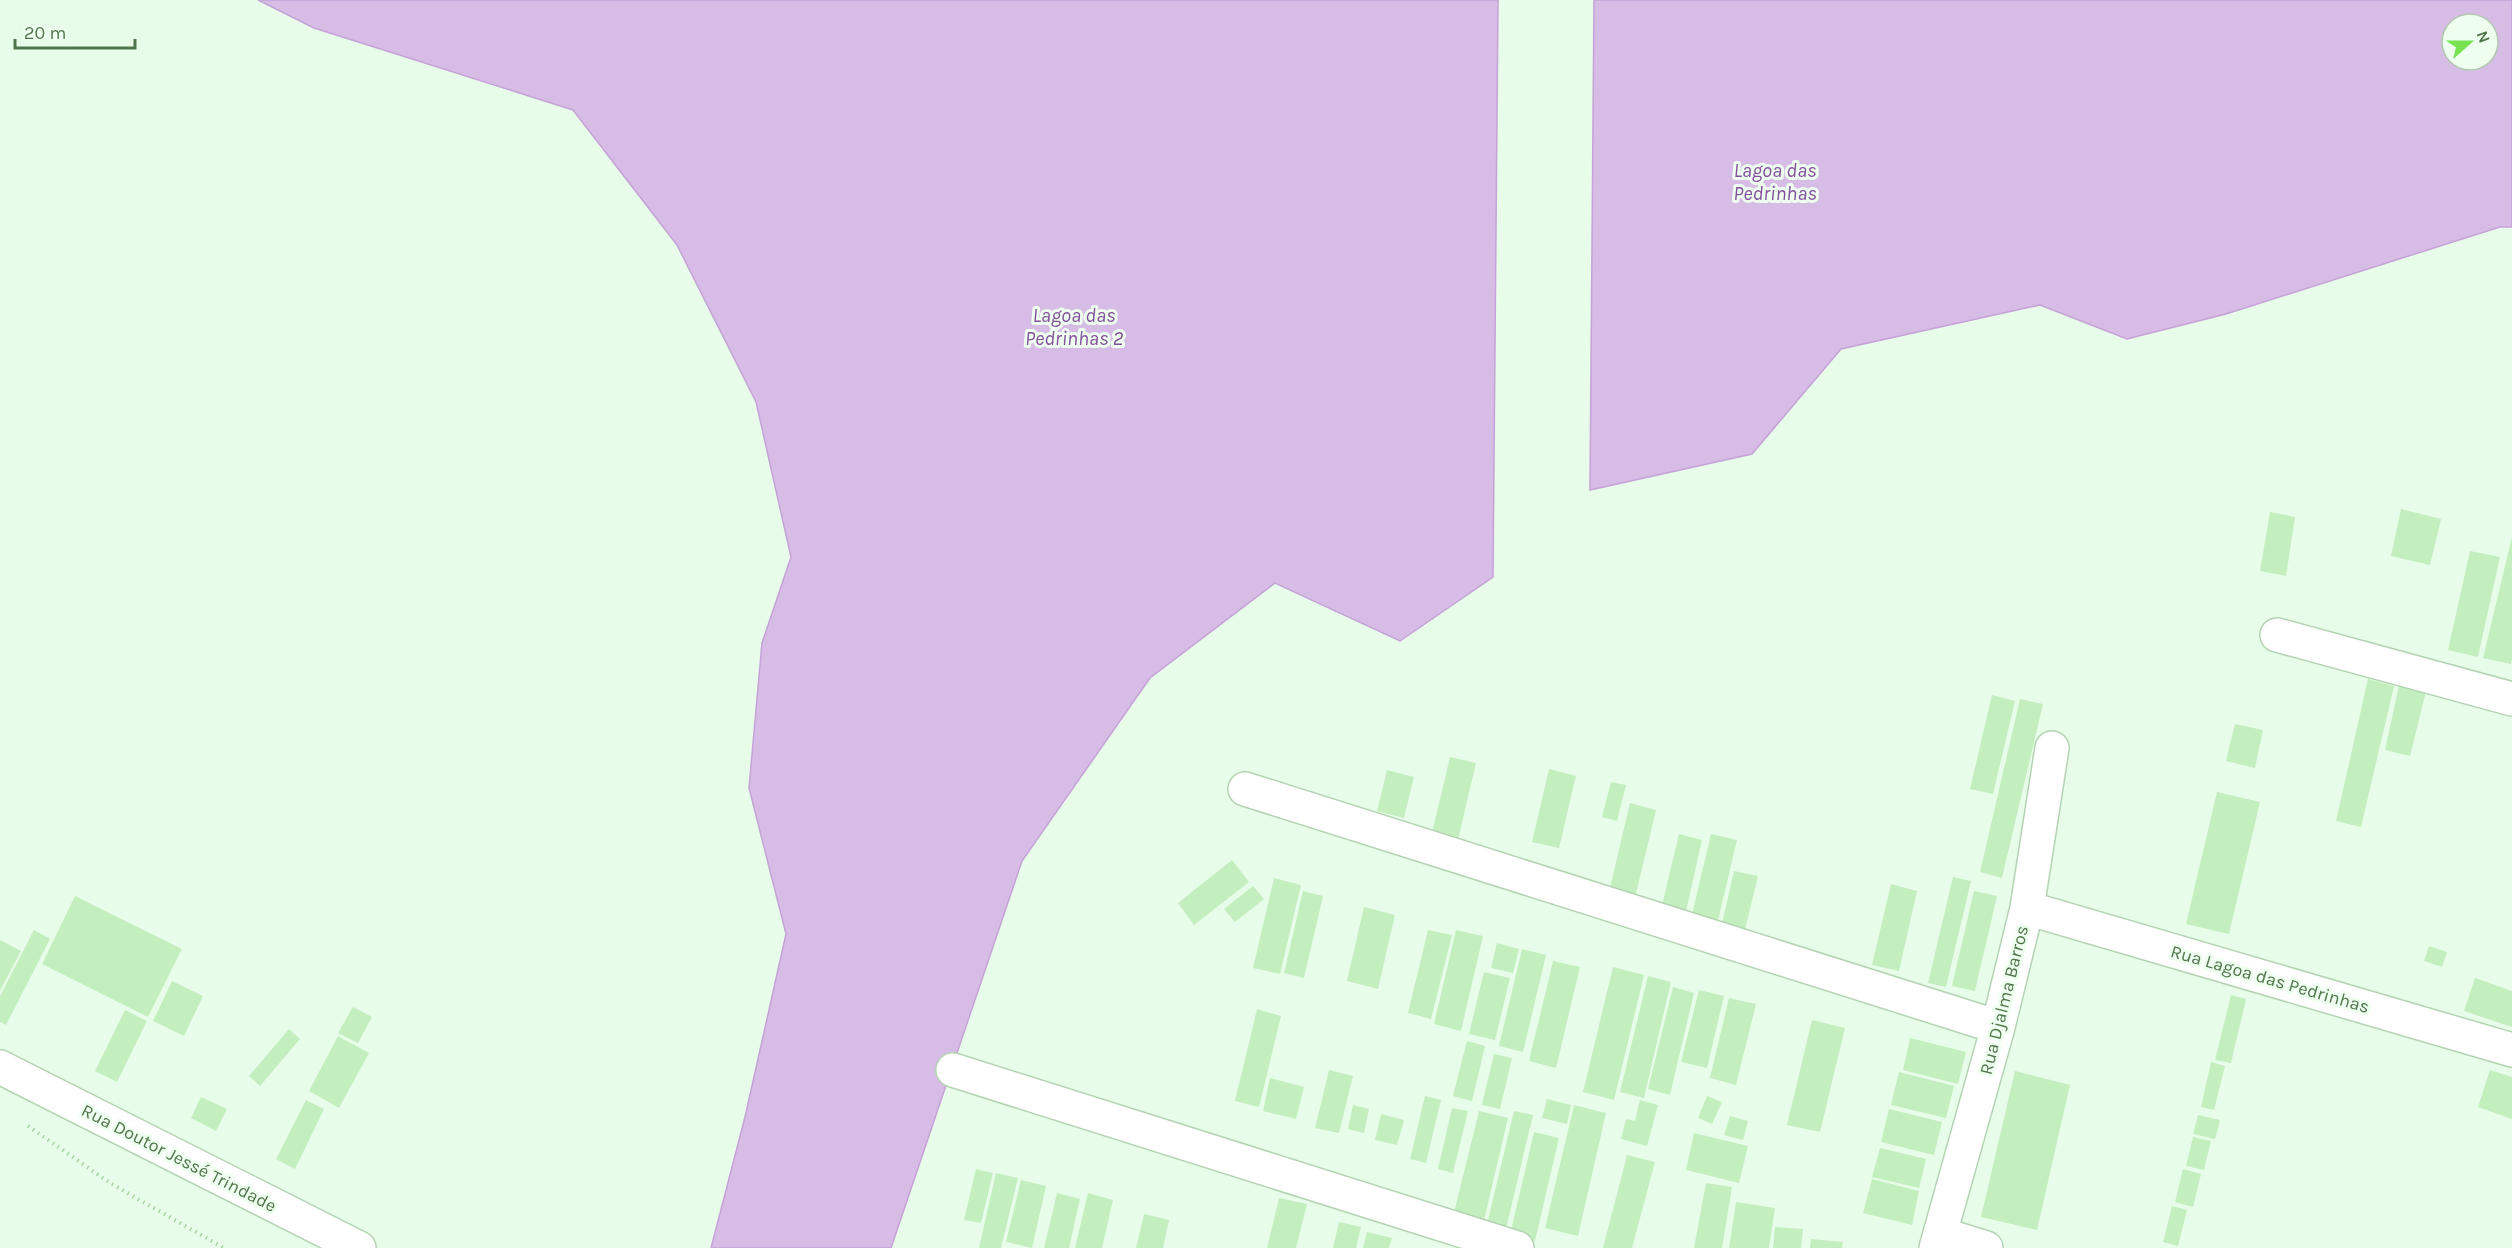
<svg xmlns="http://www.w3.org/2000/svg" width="2512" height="1248" viewBox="0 0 2512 1248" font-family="Karla,sans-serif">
	<rect width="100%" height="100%" fill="#e8fcea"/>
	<path fill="#d7bce5" stroke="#c5a2d7" stroke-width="1.5" fill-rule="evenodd" d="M258,0H1498L1493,577L1400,641L1275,583L1150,678L1022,861L891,1248H711L745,1117L786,934L749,788L762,643L791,557L756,402L677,245L573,110L314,28Z
		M1594,0H2512V227H2500L2226,314L2127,339L2040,305L1841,349L1752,454L1590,490ZM2452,24H2488V60H2452Z"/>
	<path fill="#c3efbe" d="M2401,509L2441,519L2430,565L2391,556Z
		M2270,512L2295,517L2286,576L2260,571Z
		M2512,537V659L2511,664L2483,658Z
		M2470,551L2500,557L2478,657L2448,650Z
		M2368,679L2394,686L2361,827L2336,821Z
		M2400,681L2427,687L2410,756L2385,750Z
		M1992,695L2015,701L1993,794L1970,789Z
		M2020,699L2043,704L2002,878L1980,872Z
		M2235,724L2263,730L2255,768L2226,761Z
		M1450,757L1476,763L1456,848L1430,842Z
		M1549,769L1576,776L1559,848L1532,842Z
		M1387,770L1414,777L1404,818L1377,811Z
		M1611,782L1626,785L1617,821L1602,817Z
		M2217,792L2260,802L2229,934L2186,924Z
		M1630,803L1656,810L1634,902L1608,896Z
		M1679,834L1702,840L1684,920L1660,914Z
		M1711,834L1737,840L1716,929L1690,923Z
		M1232,860L1249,882L1194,925L1178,903Z
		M1734,871L1758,876L1744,934L1721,928Z
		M1953,877L1971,881L1946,987L1928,983Z
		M1274,878L1301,885L1280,974L1253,968Z
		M1891,884L1917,891L1899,971L1872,965Z
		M1253,886L1264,899L1235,922L1224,909Z
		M1303,891L1323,896L1304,978L1284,973Z
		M1974,891L1997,896L1975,991L1952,986Z
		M75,896L182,949L148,1017L42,964Z
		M1364,907L1395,915L1378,989L1347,981Z
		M34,930L50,939L6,1025L0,1022V996Z
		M1428,930L1452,935L1431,1019L1408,1013Z
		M1456,930L1483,936L1461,1031L1434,1024Z
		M0,940L21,951L0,991Z
		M1497,943L1519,949L1513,973L1491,968Z
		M2429,946L2447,952L2442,967L2424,961Z
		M1522,949L1546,955L1523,1052L1499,1046Z
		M1553,961L1580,967L1556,1068L1529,1061Z
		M1613,967L1644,975L1614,1100L1583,1092Z
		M1484,972L1510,978L1495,1040L1469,1034Z
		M1648,976L1671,982L1644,1098L1620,1092Z
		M2475,978L2512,991V1027L2464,1011Z
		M172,981L203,996L184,1036L153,1021Z
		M1673,987L1694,993L1670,1095L1648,1089Z
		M1699,990L1724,996L1707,1068L1681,1062Z
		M2231,995L2246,999L2231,1063L2215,1060Z
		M1729,998L1756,1004L1736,1085L1710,1078Z
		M353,1007L372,1017L358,1043L338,1033Z
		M1257,1009L1281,1016L1259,1107L1235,1101Z
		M125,1010L147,1021L117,1082L95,1071Z
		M1812,1020L1845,1028L1820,1132L1787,1125Z
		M289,1029L300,1039L260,1086L249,1076Z
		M338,1036L369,1053L339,1108L309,1091Z
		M1910,1038L1966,1052L1958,1084L1903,1070Z
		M1467,1041L1485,1046L1472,1101L1453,1096Z
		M1494,1054L1512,1058L1500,1109L1482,1105Z
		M2211,1062L2225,1066L2214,1110L2201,1107Z
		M1329,1070L1353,1076L1339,1133L1315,1128Z
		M2490,1070L2512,1077V1119L2478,1107Z
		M2015,1071L2070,1085L2037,1230L1981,1217Z
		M1899,1072L1954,1086L1946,1118L1891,1105Z
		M1270,1078L1304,1087L1296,1119L1263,1111Z
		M1425,1096L1441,1100L1426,1163L1410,1159Z
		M1707,1096L1722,1102L1712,1124L1698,1118Z
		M201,1097L227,1109L216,1131L191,1118Z
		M1547,1099L1571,1105L1567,1124L1542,1118Z
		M306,1100L324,1109L295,1169L276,1159Z
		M1640,1100L1658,1105L1647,1146L1621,1139L1626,1119L1635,1121Z
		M1353,1105L1369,1109L1364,1133L1348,1129Z
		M1574,1105L1606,1113L1578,1236L1545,1228Z
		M1452,1108L1468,1111L1453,1173L1438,1169Z
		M1889,1109L1942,1122L1934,1155L1881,1142Z
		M1479,1111L1508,1118L1482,1229L1452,1221Z
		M1514,1111L1533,1115L1504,1237L1485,1233Z
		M1381,1114L1404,1120L1397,1145L1375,1140Z
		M2198,1115L2220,1120L2215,1139L2193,1134Z
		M1730,1116L1748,1121L1743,1140L1724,1135Z
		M1534,1132L1559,1138L1535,1241L1510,1235Z
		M1694,1133L1748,1146L1739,1183L1686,1170Z
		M2193,1137L2211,1141L2204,1170L2186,1166Z
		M1880,1148L1926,1159L1919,1188L1872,1177Z
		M1627,1155L1655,1162L1632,1248H1603Z
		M976,1169L993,1173L981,1223L964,1220Z
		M2183,1169L2201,1174L2193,1207L2175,1202Z
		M996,1173L1018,1178L1001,1248H979Z
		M1872,1179L1919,1191L1912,1225L1863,1213Z
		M1021,1180L1046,1186L1032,1248L1006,1242Z
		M1706,1183L1732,1187L1722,1248H1694Z
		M1057,1193L1080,1199L1069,1248H1044Z
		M1088,1193L1113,1200L1102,1248H1075Z
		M1279,1198L1307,1204L1296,1248H1267Z
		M1736,1202L1775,1208L1769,1248H1729Z
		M2172,1206L2187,1210L2178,1246L2163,1242Z
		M1144,1214L1169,1220L1163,1248H1136Z
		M1339,1222L1361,1227L1356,1248H1333Z
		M1775,1227L1803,1229L1801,1248H1773Z
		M1367,1232L1392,1238L1389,1248H1363Z
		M1811,1239L1843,1242L1842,1248H1810Z"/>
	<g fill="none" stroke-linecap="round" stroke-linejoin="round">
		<g stroke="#b4d3b3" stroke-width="36">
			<path id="minor" d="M2277,635L2512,699
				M1245,789L1998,1027
				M2027,908L2512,1050
				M0,1067L359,1248
				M953,1070L1517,1248
				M1941,1234L1986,1248
				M1936,1248L1998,1027L2027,908L2052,748"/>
		</g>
		<path stroke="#a8d6a2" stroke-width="4" stroke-dasharray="1.5 4.5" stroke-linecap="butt" d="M28,1126L110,1183L224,1248"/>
		<use href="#minor" stroke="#fff" stroke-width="33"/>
	</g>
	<g text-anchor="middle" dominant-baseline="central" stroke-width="6" stroke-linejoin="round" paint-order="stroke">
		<g font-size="18" fill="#52764c" stroke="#eefff0">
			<text transform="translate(2270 979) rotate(16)">Rua Lagoa das Pedrinhas</text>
			<text transform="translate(2004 1000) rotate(-76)">Rua Djalma Barros</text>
			<text transform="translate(179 1158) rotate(27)">Rua Doutor Jessé Trindade</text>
		</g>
		<g font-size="20" font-style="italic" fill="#834f9d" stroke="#eefff0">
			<text x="1775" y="170">Lagoa das<tspan x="1775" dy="23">Pedrinhas</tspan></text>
			<text x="1074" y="315">Lagoa das<tspan x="1074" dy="23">Pedrinhas 2</tspan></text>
		</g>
	</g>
	<g transform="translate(2470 42) rotate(69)"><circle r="28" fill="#eefff0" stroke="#b0c8ae" stroke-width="1.5"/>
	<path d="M0-4.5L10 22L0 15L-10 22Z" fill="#78e350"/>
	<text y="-9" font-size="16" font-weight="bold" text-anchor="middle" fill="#52764c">N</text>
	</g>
	<path d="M15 39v9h120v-9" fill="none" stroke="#52764c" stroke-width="3"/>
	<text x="24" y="39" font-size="18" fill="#52764c" stroke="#eefff0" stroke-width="4.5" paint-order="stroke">20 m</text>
</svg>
